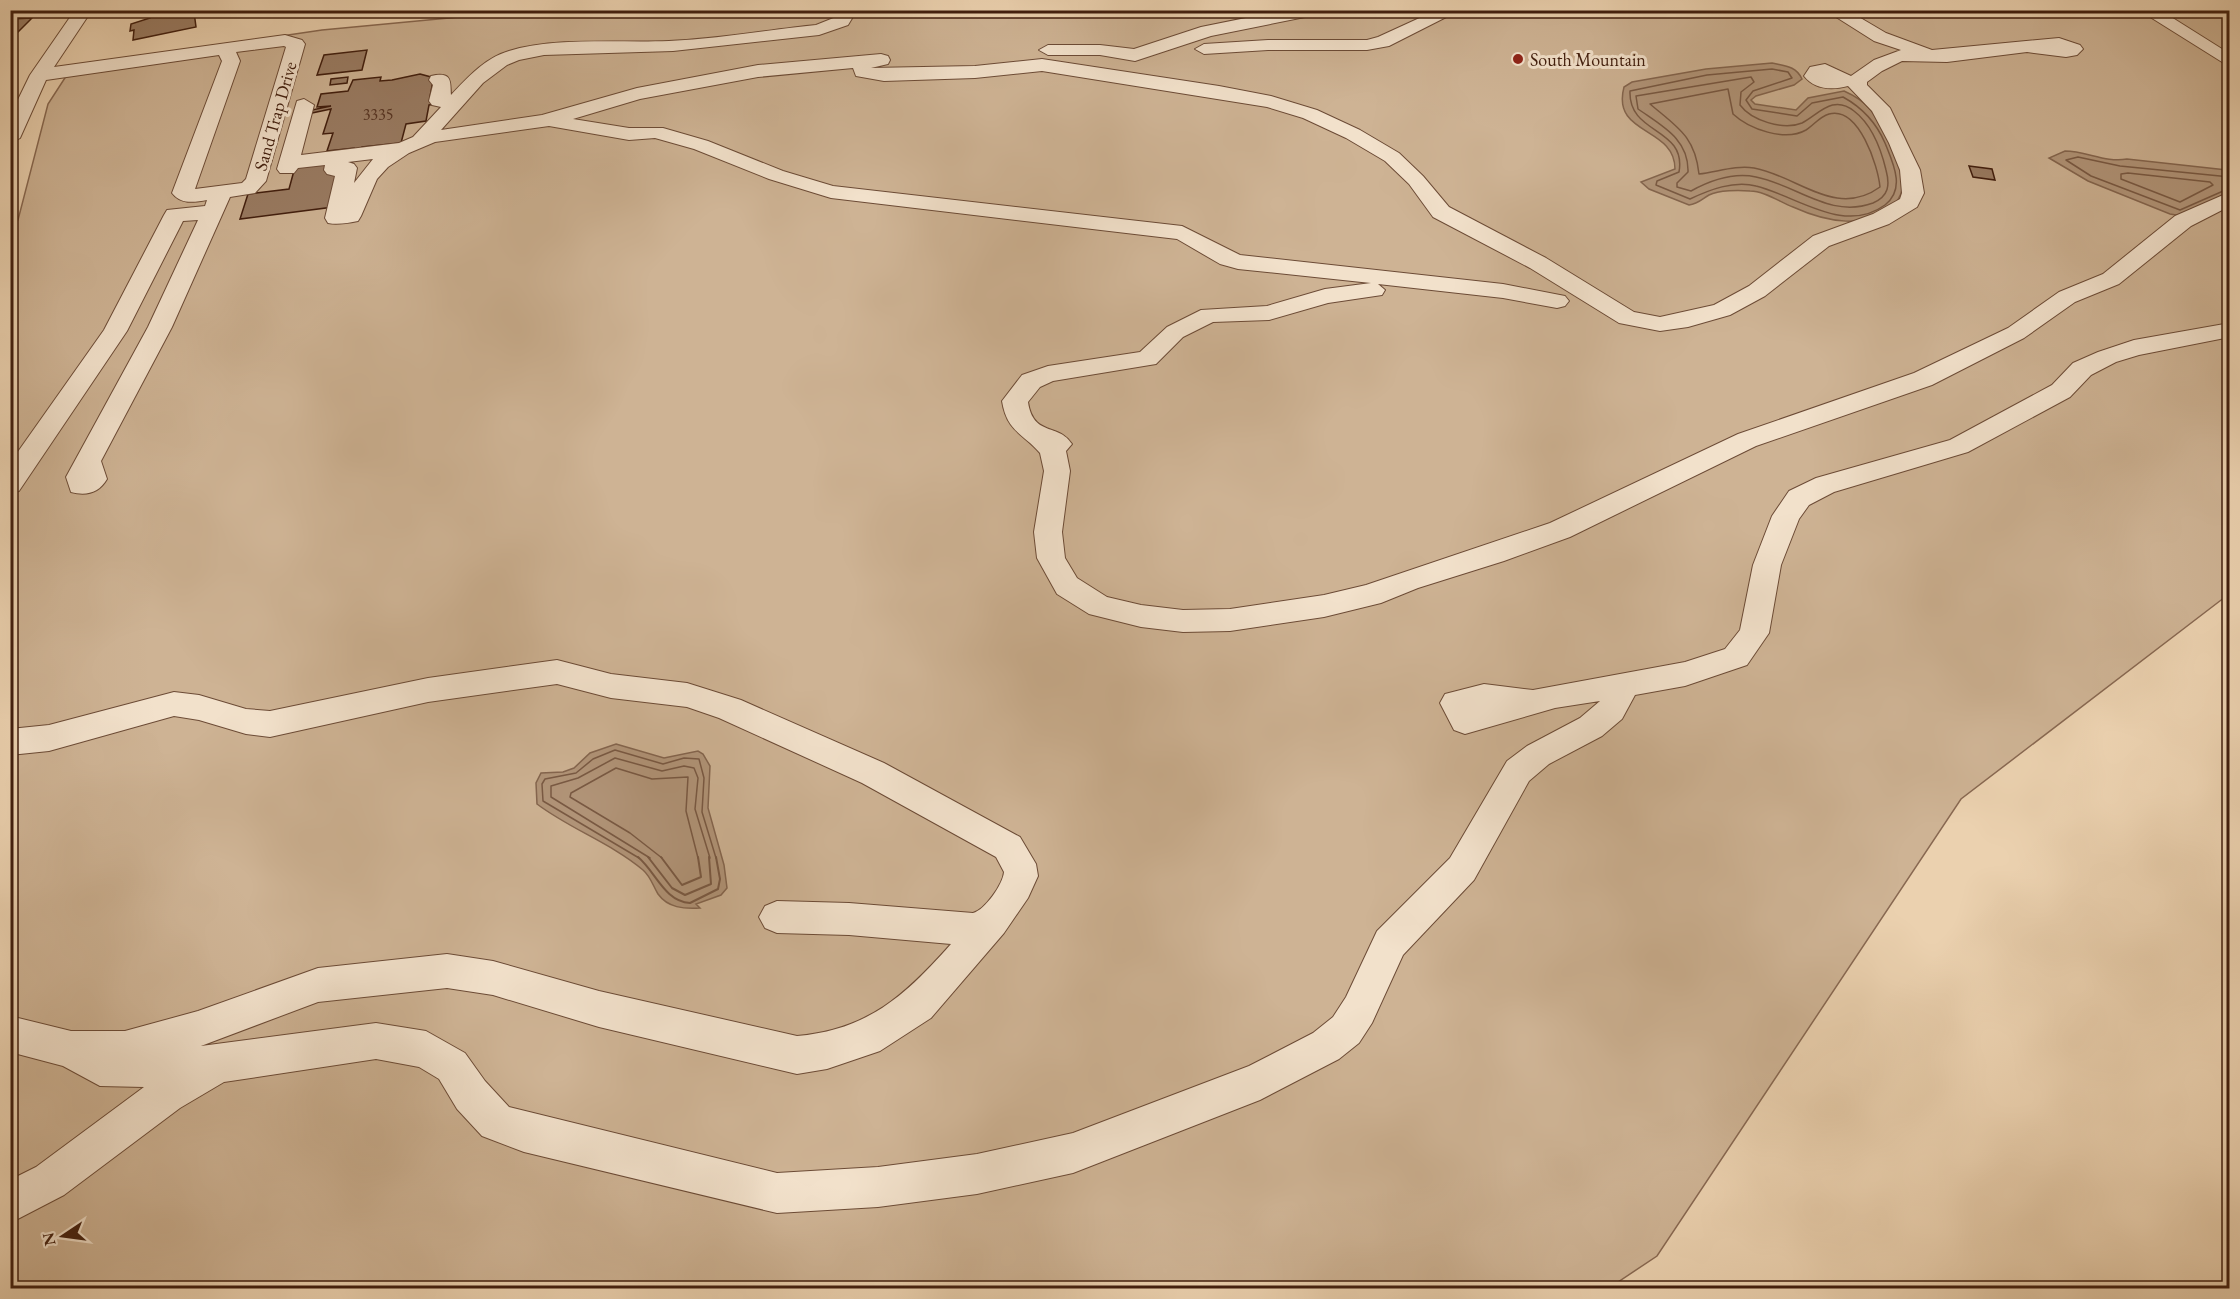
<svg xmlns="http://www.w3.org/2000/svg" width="2240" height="1299" viewBox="0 0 2240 1299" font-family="'EB Garamond',serif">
	<rect width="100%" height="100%" fill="#ebd1af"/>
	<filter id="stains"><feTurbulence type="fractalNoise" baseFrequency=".00333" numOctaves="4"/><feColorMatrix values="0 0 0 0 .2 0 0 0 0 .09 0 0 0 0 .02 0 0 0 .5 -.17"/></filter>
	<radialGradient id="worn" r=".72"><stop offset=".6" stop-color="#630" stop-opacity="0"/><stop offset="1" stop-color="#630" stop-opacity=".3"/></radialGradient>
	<path fill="#ceb394" stroke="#886851" stroke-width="1.5" d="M534,10L2229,11V594L1961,799L1657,1256L1609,1288H11L10,230L18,220L48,104L72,67L322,30Z"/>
	<path fill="#b19478" stroke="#84654e" stroke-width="1.5" d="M1772,63C1785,66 1796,66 1802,79L1794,85L1756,96L1751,100L1755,104L1796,110L1808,98L1844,91C1871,103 1875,115 1889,140C1898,157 1911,187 1895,203C1869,232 1824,221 1793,207C1780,202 1764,191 1750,191C1739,190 1719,190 1709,195C1702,199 1698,204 1689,205L1649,189L1641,182L1675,169C1675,126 1611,136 1624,87L1632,82L1706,69Z
		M2065,151C2086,151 2106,163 2127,159L2227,170L2229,171V193L2182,216L2170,214L2088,181L2049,158Z
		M616,744L664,758L698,751L703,754L710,766L708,808L724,865L727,888L721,895L696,904L700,908C684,909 668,908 658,894C653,886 651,877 643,870C611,843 570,829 537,804L536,783L541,773L563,772L574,768L590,753Z"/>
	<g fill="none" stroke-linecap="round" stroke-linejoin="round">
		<path stroke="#795943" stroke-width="1.5" d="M1772,69L1788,72L1792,78L1753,91L1746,100L1752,109L1797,116L1812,103L1843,97C1863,108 1876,122 1885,143C1893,163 1906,189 1885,205C1844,235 1797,196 1756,186C1734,180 1709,190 1690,199L1656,185L1657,181L1679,172C1687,127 1628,135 1630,91L1707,75Z
			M1751,77L1754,82L1741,92L1740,105C1751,120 1783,131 1802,123C1819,114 1833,94 1854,111C1871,124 1881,149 1886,170C1890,185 1889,196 1873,203C1830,219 1797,185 1756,177C1733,172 1711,180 1691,191L1677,187V183L1688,172C1689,139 1662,126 1638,109L1636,96Z
			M1728,89L1733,114C1749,129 1785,142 1806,130C1814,125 1819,117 1829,114C1859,106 1878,166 1880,187C1836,219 1798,176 1754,168C1736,165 1717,172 1699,174C1695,136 1677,127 1650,104Z
			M2128,173L2210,182L2213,185L2180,202L2121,179V174Z
			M2230,177L2120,166L2078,157L2066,160L2091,176L2180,210L2230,188
			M639,858L543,801L542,784L545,779L576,773L593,759L615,750L663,764L684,758L699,759L704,778L702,812L716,858
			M650,858L551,797V786L578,778L615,758L662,771L684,766L694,768L698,778L695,809L710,858
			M662,858L630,833L570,797L571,793L616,768L652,779L688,777L686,811L698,858"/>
		<path stroke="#795943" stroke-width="2" d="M638,857C656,872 664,901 690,903L718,889L720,879L716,857
			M648,857L672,888L685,895L711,884L709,857
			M661,857L682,885L701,877L698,857"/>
	</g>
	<path fill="#997b62" stroke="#411e0e" stroke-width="1.5" d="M162,10L194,12L196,27L133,40L134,30L130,31L131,24L150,18V12Z
		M32,18L13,37H10L11,19Z
		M367,50L362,70L317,75L324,55Z
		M420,74L431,77L433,81L430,97L438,96L436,104L429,105L426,121L406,124L401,143L362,147L360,152L353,153L354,148L327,151L333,133L323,134L331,109L307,114V111L331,106L317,107L321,94L348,91L353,80L381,77L380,81L392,80Z
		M348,77L347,83L330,85L331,79Z
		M335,162L341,206L240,219L248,194L289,189L295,167Z
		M1969,166L1992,169L1995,180L1973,177Z"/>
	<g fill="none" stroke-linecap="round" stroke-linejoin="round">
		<g stroke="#6c4b36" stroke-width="2">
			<path id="minor" d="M75,10H92L54,67L285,35L302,40L305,44L266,181L255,193L230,197L172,327L101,461L107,479C99,493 86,496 71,492L66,477L148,327L198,220L183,221L127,331L19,491L10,493V463L104,330L164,215L167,210L205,206L207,200C195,202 181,205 172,193L222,61L219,55L46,80L20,138L10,144V116L30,75ZM284,46L286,47L246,179L242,183L195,189L240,61L236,52Z
				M840,10H857L848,25L819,35L673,51L544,55L519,60L507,65L483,83L441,130L542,115L637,88L758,65L881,54L888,56L890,60L888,64L871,68L975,66L1042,59L1219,86L1271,96L1317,110L1360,130L1399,153L1423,176L1449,207L1546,258L1634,312L1660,317L1714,305L1749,286L1813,236L1873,214L1900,199L1902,193L1900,170L1889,143L1872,111L1848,86C1832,90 1815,90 1804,76L1810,67L1825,64L1851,76L1874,60L1901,50L1874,41L1825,10H1847L1886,33L1932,50L2059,38L2080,45L2083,49L2077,55L2066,57L2027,52L1947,62L1902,61L1882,71L1867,82V85L1890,108L1920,170L1924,193L1917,207L1889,224L1829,246L1765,296L1730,315L1688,327L1660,331L1619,323L1530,268L1433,217L1409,184L1385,161L1346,138L1303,118L1267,107L1042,71L975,78L884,81L856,76L853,68L758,77L640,99L573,119L629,128H663L708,141L783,171L833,186L1182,226L1240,255L1503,284L1565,296L1569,301L1565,306L1557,308L1503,298L1378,284L1385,290L1382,295L1328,303L1269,320L1213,322L1183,337L1156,364L1053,381L1040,387L1028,402C1033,437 1059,423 1072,444L1066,451L1070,471L1062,532L1065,558L1077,578L1107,597L1141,605L1183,610L1230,609L1324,595L1366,585L1550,523L1738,434L1914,373L2008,328L2059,292L2103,274L2175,216L2230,192V206L2191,226L2119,284L2075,302L2024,338L1932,385L1756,446L1570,537L1504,561L1418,588L1381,603L1324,617L1230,631L1183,632L1141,627L1089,614L1057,594L1037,558L1034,532L1044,471L1040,453C1023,433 1007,432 1002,401L1022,375L1048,366L1140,352L1167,327L1201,310L1267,306L1325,289L1371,283L1238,269L1220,264L1177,239L831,198L769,179L694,149L655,138L629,140L549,126L435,142L409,153L388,167L377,179L361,216L358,221C348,223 338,225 328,223L325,218L335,176L327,174L324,170L325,165L298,168L294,173H280L277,169L297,101L304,99L314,105L301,155L399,143L413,137L441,107L432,105L429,101L433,85L429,80L431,76C453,71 450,82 451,95C468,77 485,58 509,51C554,37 621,43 669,41C718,39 767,30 816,25L836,17ZM373,159L354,183L357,168L354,164L348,162Z
				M1285,10H1323L1315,15L1211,36L1135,61L1100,55H1048L1039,50L1048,45H1100L1134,49L1201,27Z
				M1437,10H1460L1389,46L1367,50H1268L1204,54L1195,49L1204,44L1268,40H1367L1378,37Z
				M2139,10H2160L2230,54V67Z
				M2230,323V337L2139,355L2116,362L2091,375L2070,397L1968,452L1834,492L1809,505L1799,519L1781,565L1769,633L1747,665L1685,686L1635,695L1622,719L1602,736L1549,764L1529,781L1474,880L1403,955L1372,1023L1359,1043L1339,1059L1260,1100L1073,1173L977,1194L878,1207L777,1213L524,1152L482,1136L457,1109L439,1079L419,1067L376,1059L224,1082L180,1108L64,1195L10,1223V1180L36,1167L144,1087L100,1086L63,1066L10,1052V1016L71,1031H125L198,1011L318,968L447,954L493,961L599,991L797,1036C868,1030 906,995 951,944L849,935L777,933L765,928L759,917L765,906L777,901L849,903L973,913C985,910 1003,884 1004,872L996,857L862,783L719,718L687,707L611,698L557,684L428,702L270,737L246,734L199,720L174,716L49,751L10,755V729L49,725L174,692L199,695L246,709L270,711L428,678L557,660L611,674L687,683L741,700L884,763L1020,837L1036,864L1038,876L1028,898L1004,933L931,1018L880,1051L827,1069L797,1074L599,1027L493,995L447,988L318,1002L201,1046L376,1023L426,1031L465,1053L485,1081L509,1107L777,1173L878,1167L977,1154L1073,1133L1249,1066L1313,1033L1333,1017L1346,997L1377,931L1450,858L1507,761L1527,746L1580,718L1600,701L1555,708L1465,734L1454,730L1440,703L1445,694L1484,684L1533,690L1685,662L1725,649L1740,630L1753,565L1772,516L1789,491L1816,478L1950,440L2052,385L2073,363L2098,352L2134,340Z"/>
		</g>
		<use href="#minor" fill="#f2e1cb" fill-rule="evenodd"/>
	</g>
	<circle fill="#8f2418" stroke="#f2e1cb" stroke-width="2" cx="1518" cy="59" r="6"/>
	<g text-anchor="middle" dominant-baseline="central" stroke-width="6" stroke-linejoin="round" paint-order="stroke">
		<g font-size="16" fill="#573523">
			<text x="378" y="114">3335</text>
		</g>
		<g font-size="18" fill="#411e0e" stroke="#f2e1cb" text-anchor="start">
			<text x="1530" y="59">South Mountain</text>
		</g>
		<g font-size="18" fill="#411e0e" stroke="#f2e1cb">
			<text transform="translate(275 116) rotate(-74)">Sand Trap Drive</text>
		</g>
	</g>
	<rect width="2240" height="1299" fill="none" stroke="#ebd1af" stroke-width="36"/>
	<rect x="12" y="12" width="2216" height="1275" fill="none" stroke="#411e0e" stroke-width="3"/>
	<rect x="18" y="18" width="2204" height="1263" fill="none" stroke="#411e0e" stroke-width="1.5"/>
	<g transform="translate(63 1236) rotate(257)" stroke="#f2e1cb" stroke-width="4.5" paint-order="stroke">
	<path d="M0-4.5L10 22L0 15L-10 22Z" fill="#411e0e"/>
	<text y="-9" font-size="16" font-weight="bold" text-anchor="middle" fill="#411e0e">N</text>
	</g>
	<rect width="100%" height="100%" filter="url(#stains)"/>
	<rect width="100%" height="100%" fill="url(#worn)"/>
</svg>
